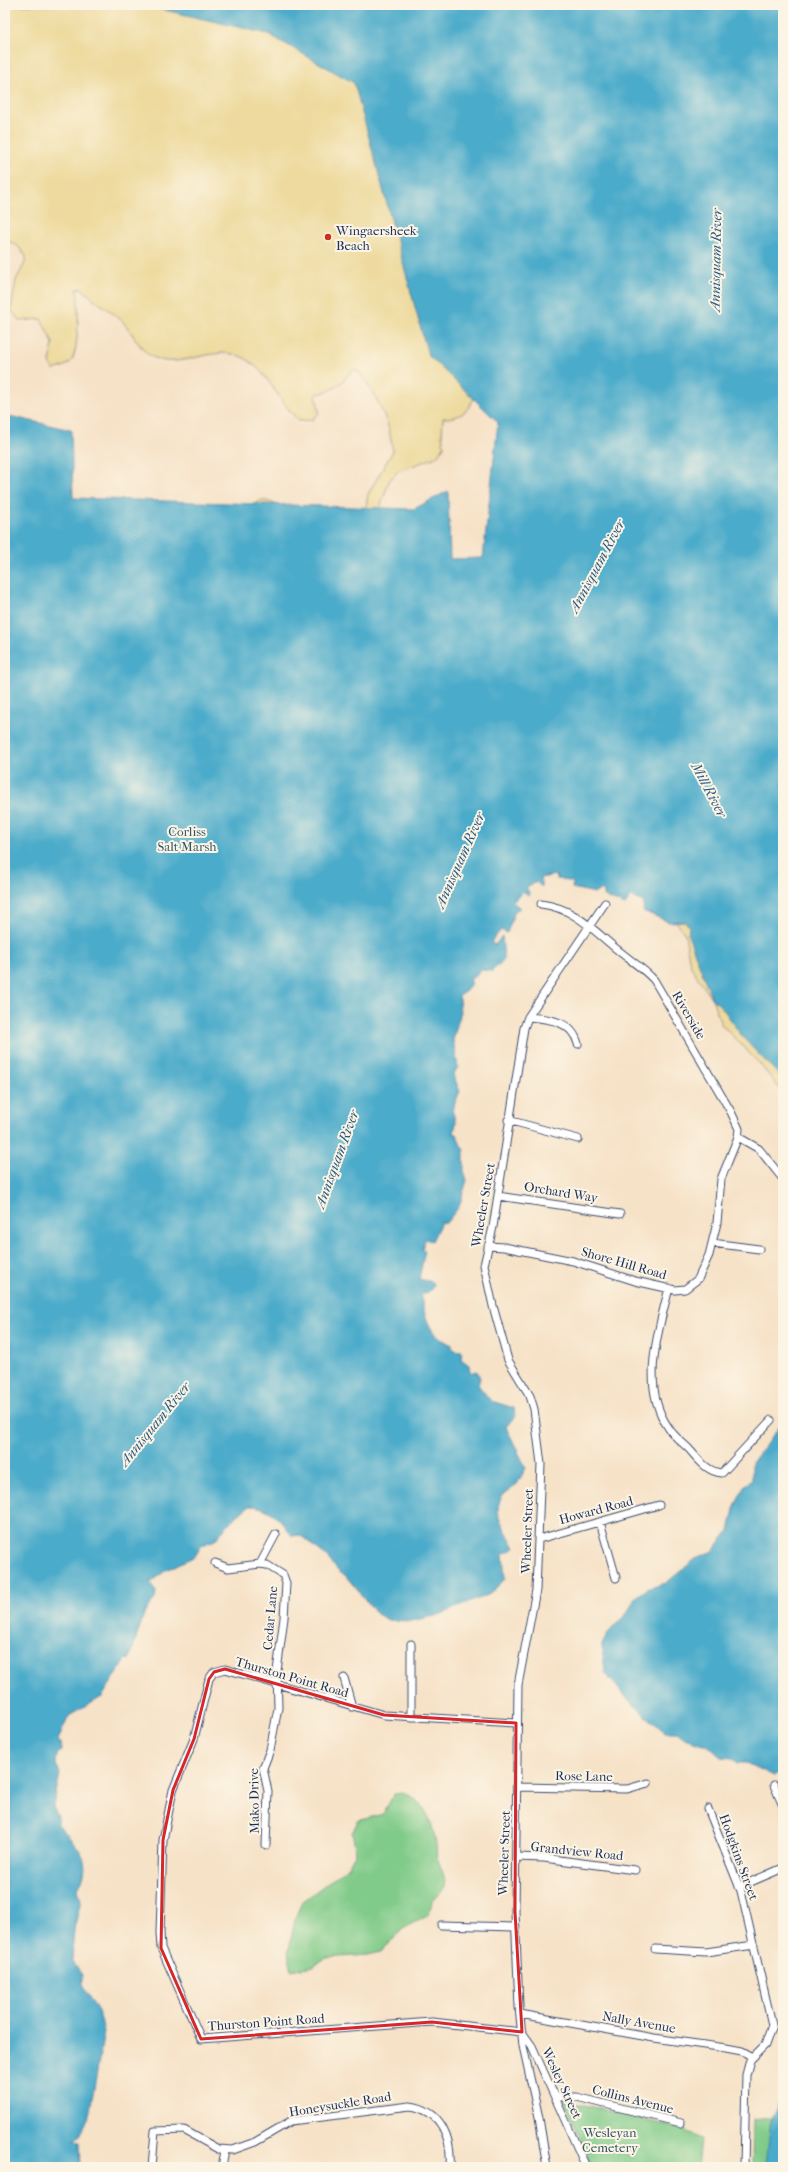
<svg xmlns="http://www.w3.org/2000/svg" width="788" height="2172" viewBox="0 0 788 2172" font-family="'IM FELL French Canon',serif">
	<rect width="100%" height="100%" fill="#fcf5e5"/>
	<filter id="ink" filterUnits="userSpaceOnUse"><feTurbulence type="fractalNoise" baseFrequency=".025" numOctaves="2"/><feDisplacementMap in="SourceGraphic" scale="8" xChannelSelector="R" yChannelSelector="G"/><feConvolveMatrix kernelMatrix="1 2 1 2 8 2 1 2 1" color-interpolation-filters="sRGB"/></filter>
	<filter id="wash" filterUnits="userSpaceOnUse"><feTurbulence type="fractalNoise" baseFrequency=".012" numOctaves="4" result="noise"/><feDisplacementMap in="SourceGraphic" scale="16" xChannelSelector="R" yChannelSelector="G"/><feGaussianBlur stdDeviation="0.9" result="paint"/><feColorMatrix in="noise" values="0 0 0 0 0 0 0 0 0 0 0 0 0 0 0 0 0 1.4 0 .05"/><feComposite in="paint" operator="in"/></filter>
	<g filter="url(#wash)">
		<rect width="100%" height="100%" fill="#f6e2c7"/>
		<path fill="#80cb89" stroke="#4e7d74" d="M403,1793C425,1800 433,1823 436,1845C437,1849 436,1853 437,1857C440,1867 446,1876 445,1887L432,1901L429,1915L403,1929L381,1952L368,1955L326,1958L313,1966L292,1970L288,1953L295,1918L302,1902L348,1867L356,1852L352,1833L358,1821L383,1814L394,1794Z
			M564,2100L681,2129L701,2138L698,2167H592Z
			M771,2118L770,2124L783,2122V2167H752L753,2120Z"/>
		<path fill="#eeda9e" stroke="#84847e" d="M5,5H379L392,14L424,53L463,85L483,99L513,129L573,200L625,240L633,251L620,292L609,355L548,468L535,513H508L498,505L495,493L513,473L516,449L509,438L499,429L497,418L499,404L492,397L475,396C467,412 462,418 443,418L442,434L444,447L436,457L398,471L389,481L376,520L365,534C340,534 267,524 251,506L262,500L351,525L365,514L368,494L393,451C391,442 390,432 387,423C383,411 365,373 353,369C342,384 334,391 316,394L319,413L312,420L299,421C280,403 267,371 246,359C221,344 193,363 166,361C140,358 136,334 120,319C108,308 93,301 82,288L77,289C79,304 79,347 72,360C68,366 60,368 53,370L50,363L53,343L41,319L20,321L11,310L16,280L25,263L26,256L17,245L5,240Z
			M682,911L783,1071V1093L760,1064L721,1024L713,1001L690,965L685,934L675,920Z"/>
		<path fill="#4babca" stroke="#336d94" d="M143,5H783V1080C770,1064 754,1051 741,1035C732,1023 725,1008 712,999L688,935L689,927L685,921L669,922L643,911L644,902L631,897L625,905L604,896V892L601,890L595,893L572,888L573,882L557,879L556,875L540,878L542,887L536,882L526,887L530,894L529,896L523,891L513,902L520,908L515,911L507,933L501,930L491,942L495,945L502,936L504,960L492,971L481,970L470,980L472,983L459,997L460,1015L453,1040L458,1067L453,1075L460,1091L452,1110L456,1122L454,1134H457L461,1146L464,1150V1171L467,1180L459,1207L446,1223L441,1222L432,1241L425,1239L422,1249L425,1250L419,1279L433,1282L434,1286L426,1294H421C421,1304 428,1328 436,1335C440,1339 447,1342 452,1345L453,1350L462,1351L461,1359L469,1365L470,1373L477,1371L480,1378L478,1385L491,1401L514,1408L515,1416L506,1427L526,1468L517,1484L502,1496L498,1506L499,1518L515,1548L503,1554L505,1579L490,1594L439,1615L411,1621L388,1620L377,1614L345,1575L339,1572L325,1555L300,1535L292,1536C282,1520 270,1506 249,1506L232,1520L215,1540L202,1545L195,1556L166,1570L152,1582L149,1581L156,1592L155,1599L145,1611L129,1660L126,1659L102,1697L69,1716L57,1742L60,1743L61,1751L57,1755L56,1764L60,1774L53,1807L58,1817V1824C77,1848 95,1857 78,1889L81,1900L74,1929L72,1961L82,1975V1985L100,2016L104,2032L89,2116L79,2138L75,2139V2141L80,2142L81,2167H5V415L71,430L73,498L414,509L448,491L450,559L483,558L498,422L428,355L354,83L268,34Z
			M783,1422V1773L774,1776L747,1763H738L732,1758L721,1757L707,1745L684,1738L676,1732H665L631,1703L605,1673L602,1645L608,1633L628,1612L635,1598L647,1589L666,1583L698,1557L713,1551L729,1531L734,1509L744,1486L752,1480V1463Z
			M783,2096V2167H766L771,2118Z"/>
	</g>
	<g filter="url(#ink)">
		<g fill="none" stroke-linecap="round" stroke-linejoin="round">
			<g stroke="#3c4a6e" stroke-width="9">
				<path id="street" d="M528,1017C548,1019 572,1020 578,1044
					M508,1120L578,1139
					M738,1137L759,1149L783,1179
					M498,1196L620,1214
					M712,1243L759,1249
					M488,1246L504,1247L573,1261L635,1281L675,1290L685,1289L698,1279L709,1255L717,1223L721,1179L738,1137L739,1129L731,1112L654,980C643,968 631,961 619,951C594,931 575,908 541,904
					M669,1288C658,1332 640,1386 668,1427C673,1436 682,1442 689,1449C698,1459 707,1472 722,1473L771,1420
					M600,1522L616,1578
					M539,1539L659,1505
					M215,1563L228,1568L260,1564L267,1565L283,1575L286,1583L284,1618L277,1671L278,1708L270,1750L263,1768L268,1791L266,1845
					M260,1564L276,1534
					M411,1644V1717
					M344,1678L352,1707
					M516,1723L384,1715L225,1669L214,1672L209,1679L194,1739L173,1790L163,1840L160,1933L161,1948L201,2039L432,2022L522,2032L532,2046L586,2167
					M774,1785L783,1806
					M518,1787L627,1789L648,1783
					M708,1809L741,1891L772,2025L765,2045L750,2060L746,2075L744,2167
					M516,1857L544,1858L635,1870
					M739,1887L783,1868
					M441,1925L516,1927
					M655,1949L706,1952L754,1945
					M520,2014L654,2038L726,2048L742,2051L753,2057
					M556,2097H577L681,2123
					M152,2167L155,2131L184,2130L218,2149L233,2150L255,2142L291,2121L410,2106C442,2110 452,2139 450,2167
					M222,2167L225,2151
					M547,2167L539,2118L523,2046L519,2007L515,1912L518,1685L536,1590L541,1464L534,1409L530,1396L508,1360L493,1306L484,1265L493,1227L524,1028L528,1017L605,903"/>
			</g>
			<use href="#street" stroke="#fff" stroke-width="7"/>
		</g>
	</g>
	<path fill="none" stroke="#d62828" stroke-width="3" stroke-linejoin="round" d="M225,1669L384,1715L516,1723L515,1912L522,2032L432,2022L201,2039L161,1948L163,1840L173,1790L194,1739L209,1679L214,1672Z"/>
	<circle fill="#c8321e" stroke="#fcf5e5" stroke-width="1.5" cx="328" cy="237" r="4"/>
	<g text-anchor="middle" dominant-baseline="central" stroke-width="4" stroke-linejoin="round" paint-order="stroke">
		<g font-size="13" fill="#1b2f5e" stroke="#fcf5e5" text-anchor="start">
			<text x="336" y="230">Wingaersheek<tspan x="336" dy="15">Beach</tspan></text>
		</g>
		<g font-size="13" fill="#345669" stroke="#fcf5e5">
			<text x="187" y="831">Corliss<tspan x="187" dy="15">Salt Marsh</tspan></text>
			<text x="610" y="2132">Wesleyan<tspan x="610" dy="15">Cemetery</tspan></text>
		</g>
		<g font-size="13" fill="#1b2f5e" stroke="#fcf5e5">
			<text transform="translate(689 1015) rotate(60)">Riverside</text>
			<text transform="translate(561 1192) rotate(9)">Orchard Way</text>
			<text transform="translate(483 1205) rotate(-80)">Wheeler Street</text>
			<text transform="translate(624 1263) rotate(16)">Shore Hill Road</text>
			<text transform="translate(596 1510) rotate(-15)">Howard Road</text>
			<text transform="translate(527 1531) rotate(-88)">Wheeler Street</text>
			<text transform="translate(270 1618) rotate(-85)">Cedar Lane</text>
			<text transform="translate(292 1677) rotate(16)">Thurston Point Road</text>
			<text transform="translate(584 1776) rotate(1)">Rose Lane</text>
			<text transform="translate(254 1801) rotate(-91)">Mako Drive</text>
			<text transform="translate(577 1851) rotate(6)">Grandview Road</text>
			<text transform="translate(504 1853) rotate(-88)">Wheeler Street</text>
			<text transform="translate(739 1857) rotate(70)">Hodgkins Street</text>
			<text transform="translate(266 2022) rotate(-4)">Thurston Point Road</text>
			<text transform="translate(639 2022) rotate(10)">Nally Avenue</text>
			<text transform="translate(562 2083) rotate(65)">Wesley Street</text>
			<text transform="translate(633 2099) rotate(14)">Collins Avenue</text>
			<text transform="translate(340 2104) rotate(-9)">Honeysuckle Road</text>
		</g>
		<g font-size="14" font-style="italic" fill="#2c5a84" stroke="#fcf5e5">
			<text transform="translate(716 260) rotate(-89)">Annisquam River</text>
			<text transform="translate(597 566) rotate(-62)">Annisquam River</text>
			<text transform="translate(709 790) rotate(62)">Mill River</text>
			<text transform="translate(460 860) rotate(-66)">Annisquam River</text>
			<text transform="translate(337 1159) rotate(-70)">Annisquam River</text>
			<text transform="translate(155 1424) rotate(-51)">Annisquam River</text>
		</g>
	</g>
	<rect width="788" height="2172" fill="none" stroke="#fcf5e5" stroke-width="20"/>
</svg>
